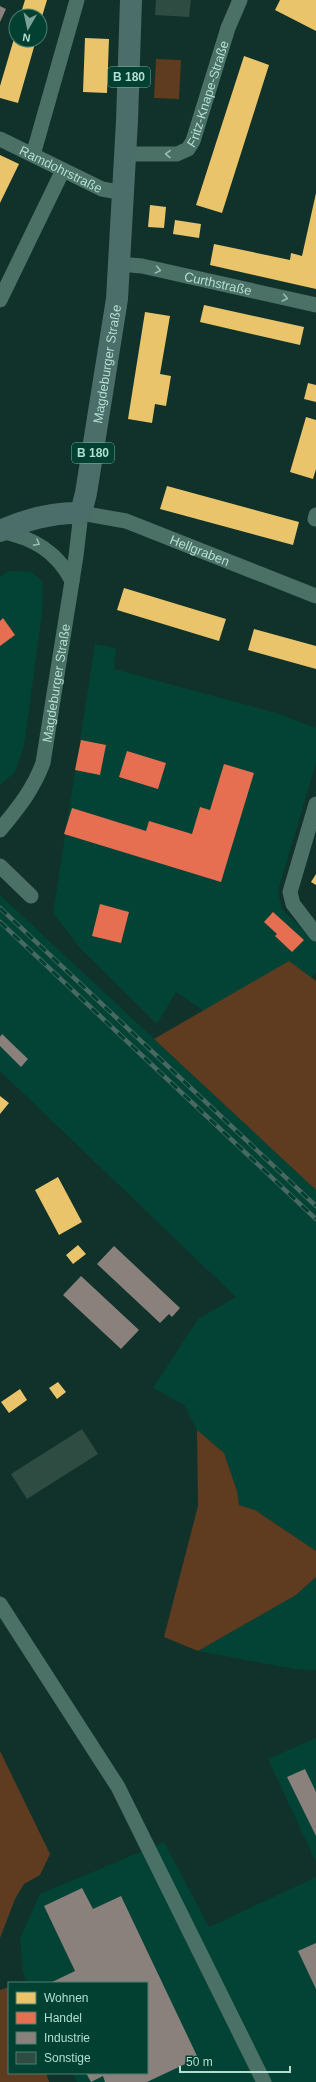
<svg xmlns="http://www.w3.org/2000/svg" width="316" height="2082" viewBox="0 0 316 2082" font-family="Arial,sans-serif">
	<rect width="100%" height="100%" fill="#10322a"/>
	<path fill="#024335" d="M8,571L32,572L43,582L42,613L24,746L15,772L0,785V577Z
		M95,644L116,648L114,669L276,713L316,728V763L278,891L282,909L316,942V973L301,987L225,1025L176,992L157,1024L81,949L53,913Z
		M0,895L316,1190V1551L255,1510L239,1505L237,1491L224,1453L197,1430L184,1405L153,1388L198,1319L236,1297L0,1071Z
		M316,1577V1670L294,1669L198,1651L296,1595Z
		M316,1738V1862L268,1759Z
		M164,1842L209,1927L316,1877V2082H77L72,2073H147V1983H28L23,1973L20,1938L40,1894Z"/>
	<path fill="#5f3c20" d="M156,59L181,60L179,99L154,98Z
		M289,961L316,981V1190L154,1039Z
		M197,1430L224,1453L237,1491L239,1505L255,1510L316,1551V1577L296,1595L198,1651L164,1637L198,1506Z
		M0,1751L50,1854L40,1875L24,1884L15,1899L0,1938Z
		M9,1987V2073H46L49,2082H0V1990Z"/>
	<path fill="#e9c46a" d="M25,0H47L40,23V16H20Z
		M280,0H316V31L275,10Z
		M16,32V40H36L18,103L0,98V86Z
		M85,38L109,39L107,93L83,92Z
		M244,56L269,65L222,213L196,205Z
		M0,155L19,164L0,203Z
		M316,193V289L210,265L214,244L290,260L291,253L302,256Z
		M150,205L166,207L164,228L148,227Z
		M175,220L201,224L199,238L173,234Z
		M204,305L304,327L300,345L200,322Z
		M145,312L170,316L160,374L171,376L166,406L155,404L152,423L128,419Z
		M308,383L316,385V402L304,399Z
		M306,417L316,420V469L313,479L290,472Z
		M167,486L299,522L293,545L160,509Z
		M124,588L226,619L219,641L117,610Z
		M254,629L316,646V669L248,650Z
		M316,874V885L311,882Z
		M0,1096L9,1103L0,1114Z
		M58,1177L82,1222L59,1235L35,1190Z
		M78,1245L86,1254L73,1264L66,1255Z
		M58,1382L66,1392L57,1399L49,1388Z
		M20,1389L27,1400L9,1413L1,1402Z"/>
	<path fill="#e76f51" d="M3,618L15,635L0,646V621Z
		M81,740L106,745L100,775L75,770Z
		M127,751L166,763L158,789L119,777Z
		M224,764L254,773L221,882L64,834L72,808L146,831L149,821L192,834L200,807L210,810Z
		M100,904L129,912L121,943L92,936Z
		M273,912L304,940L292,952L275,936L277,934L264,922Z"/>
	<path fill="#8a817c" d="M0,6L6,9L0,22Z
		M2,1034L28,1059L21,1067L0,1046V1037Z
		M114,1246L180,1308L172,1317L169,1314L160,1323L97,1264Z
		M81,1276L139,1330L121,1349L63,1295Z
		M305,1769L316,1792V1836L287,1777Z
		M82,1888L93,1909L121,1896L198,2058L147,2082H105L103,2076L91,2082L86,2073H147V1983H50L75,1971L44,1906Z
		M316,1943V1989L298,1951Z"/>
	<path fill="#2e4c41" d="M156,0H191L189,17L155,15Z
		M82,1429L98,1454L27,1499L11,1474Z"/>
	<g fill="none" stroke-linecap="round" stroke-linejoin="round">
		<g stroke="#4b7066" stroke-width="15">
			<path id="s1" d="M0,139L102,189L124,193"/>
			<path id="s2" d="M125,154H177L188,149L193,141L228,28L240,0"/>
			<path d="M33,155L77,0"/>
			<path id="s3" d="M119,264L142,266L316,305"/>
			<path d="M0,300L63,170"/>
			<path d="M315,519L316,515"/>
			<path d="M0,531C32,537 57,551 72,581"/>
			<path d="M316,804L290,892L293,904L316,934"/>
			<path id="s4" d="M0,830C18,808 33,790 43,763L76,556L81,513L126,521L316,596"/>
			<path d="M0,866L31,896"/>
			<path d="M0,1604L118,1787L264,2082"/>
		</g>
		<path stroke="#4c6e6b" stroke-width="22" id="s5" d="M0,531C27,519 52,512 81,513L86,493L117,299L127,121L131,0"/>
		<g stroke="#496861" stroke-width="4.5">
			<path id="rail" d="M0,908L316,1206
				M0,922L316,1219"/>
		</g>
		<use href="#rail" stroke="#024032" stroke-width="3" stroke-dasharray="9" stroke-linecap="butt"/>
	</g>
	<defs><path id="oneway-chevron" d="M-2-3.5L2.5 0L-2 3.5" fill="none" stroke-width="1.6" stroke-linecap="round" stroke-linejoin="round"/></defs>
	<g stroke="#93beb0">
		<use href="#oneway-chevron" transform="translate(168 154) rotate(-179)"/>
		<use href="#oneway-chevron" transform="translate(158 270) rotate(13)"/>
		<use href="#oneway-chevron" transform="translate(285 298) rotate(13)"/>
		<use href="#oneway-chevron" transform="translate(37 543) rotate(29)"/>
	</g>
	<g text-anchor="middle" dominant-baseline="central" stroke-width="4" stroke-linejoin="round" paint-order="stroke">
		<g fill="#024032" stroke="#7dafa1" stroke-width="1">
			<rect x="108" y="67" width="42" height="20" rx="3"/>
			<rect x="72" y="443" width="42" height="20" rx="3"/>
		</g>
		<g font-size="12" font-weight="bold" fill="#b2dfd0">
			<text x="129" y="77">B 180</text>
			<text x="93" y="453">B 180</text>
		</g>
		<g font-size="13" fill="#b2dfd0" stroke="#024032">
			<text stroke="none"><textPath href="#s2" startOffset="123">Fritz-Knape-Straße</textPath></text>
			<text stroke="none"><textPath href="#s1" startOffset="68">Ramdohrstraße</textPath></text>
			<text stroke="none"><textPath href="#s3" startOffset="101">Curthstraße</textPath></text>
			<text stroke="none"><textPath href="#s5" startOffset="235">Magdeburger Straße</textPath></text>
			<text stroke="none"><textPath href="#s4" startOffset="458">Hellgraben</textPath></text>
			<text stroke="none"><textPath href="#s4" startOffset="161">Magdeburger Straße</textPath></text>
		</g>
	</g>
	<rect x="8" y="1982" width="140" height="92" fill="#024032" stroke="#488071"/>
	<rect x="16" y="1992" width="20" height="12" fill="#e9c46a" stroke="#488071"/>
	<text x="44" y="2002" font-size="12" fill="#b2dfd0">Wohnen</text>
	<rect x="16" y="2012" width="20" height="12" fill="#e76f51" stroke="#488071"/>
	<text x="44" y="2022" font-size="12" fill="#b2dfd0">Handel</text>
	<rect x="16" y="2032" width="20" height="12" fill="#8a817c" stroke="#488071"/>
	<text x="44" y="2042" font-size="12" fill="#b2dfd0">Industrie</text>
	<rect x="16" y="2052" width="20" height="12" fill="#2e4c41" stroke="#488071"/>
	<text x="44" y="2062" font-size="12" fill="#b2dfd0">Sonstige</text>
	<g transform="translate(28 28) rotate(189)"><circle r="19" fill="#024032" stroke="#488071"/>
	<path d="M0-3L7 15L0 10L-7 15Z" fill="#79a296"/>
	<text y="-6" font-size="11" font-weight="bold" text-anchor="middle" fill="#b2dfd0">N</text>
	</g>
	<path d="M180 2066v6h110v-6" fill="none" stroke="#b2dfd0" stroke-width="2"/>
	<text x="186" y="2066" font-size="12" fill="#b2dfd0" stroke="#024032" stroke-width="3" paint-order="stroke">50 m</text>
</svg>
